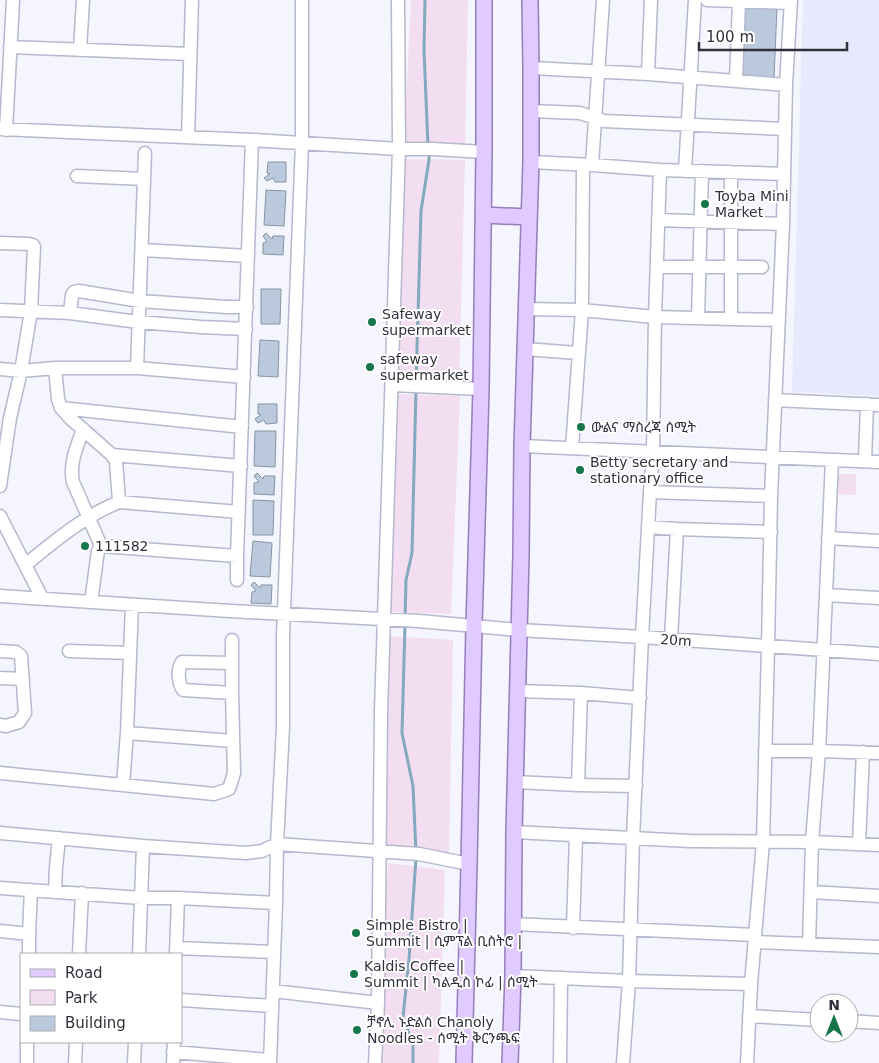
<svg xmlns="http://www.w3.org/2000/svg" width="879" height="1063" viewBox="0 0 879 1063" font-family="'DejaVu Sans','Noto Sans Ethiopic',sans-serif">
	<rect width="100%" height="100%" fill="#f4f5fe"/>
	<path fill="#e7eafc" d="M803,0H879V396L792,392Z"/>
	<path fill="#f2ddf1" d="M411,0H468L465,145L404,142Z
		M404,159L465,160L459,385L398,382Z
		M395,394L460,396L451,614L387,612Z
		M833,474H856V495L832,494Z
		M387,636L453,640L449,853L386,844Z
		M388,863L445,870L439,1063H377Z"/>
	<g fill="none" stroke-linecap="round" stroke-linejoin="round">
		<path stroke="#82a9bd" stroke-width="3" d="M425,0L424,50L428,147
			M416,384L421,211L429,160V153
			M405,618L406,580L412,553L416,390
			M405,624L402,733L413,786L416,852
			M413,1063V1045L403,1017L409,959L416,858"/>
	</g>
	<path fill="#bac9db" stroke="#8593a5" d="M745,5L777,7L774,78L742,77Z
		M268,162H286V182H275L273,178L267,181L264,178L270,174L267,173Z
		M266,190L286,191L284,226L264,225Z
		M266,233L272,239L273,236H284L283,255L263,254V243L267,242L263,236Z
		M261,289H281L280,324H261Z
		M260,340L279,341L278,377L258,376Z
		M258,404H277V423L266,424L264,420L258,423L255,419L261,415L258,414Z
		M255,431H276L275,467L254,466Z
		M257,473L263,479L264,476H275L274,495L254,494V483L259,482L254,476Z
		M253,500L274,501L273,535H253Z
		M253,541L272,543L270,577L250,576Z
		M254,582L260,588L261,585H272L271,604L251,603L252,592L256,591L251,585Z"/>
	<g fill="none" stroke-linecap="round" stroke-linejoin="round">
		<g stroke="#b5b8ce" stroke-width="15">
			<path id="minor" d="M707,0L790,3
				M10,47L190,54
				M80,50L83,0
				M531,68L648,74L786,85
				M648,74L651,0
				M736,80L739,1
				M531,111L580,113L604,121L785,129
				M0,129L252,140L399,149H433L484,152
				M6,130L13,0
				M188,137L192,0
				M531,162L592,165L660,170L784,174
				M592,165L603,0
				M685,171L695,0
				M77,176L144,179
				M658,220L783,224
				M0,243L29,244L33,245L34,247L31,311L21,371L10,418L0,486
				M142,250L248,256
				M657,267H762
				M526,309L582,310L655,317L779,320
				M0,310L70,313L138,322L201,327L246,329
				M70,313L72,295L74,292L79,291L140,301L226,307H247
				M698,318L702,171
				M731,319V172
				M525,349L578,353
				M55,368L58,399L61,408L71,419L112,455L116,461L119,502
				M137,368L244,377
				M0,369L21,371L55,368H137L145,153
				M392,385L481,389
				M775,400L879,405
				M61,408L242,427
				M83,429C77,447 69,463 73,482L101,546
				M522,446L879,462
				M572,448L582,310L583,165
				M112,455L241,466
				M865,461L867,404
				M650,492L771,496
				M0,516L42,598
				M648,527L677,529L771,532
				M828,538L879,541
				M25,565C55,541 84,516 119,502L239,512
				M237,580V556L252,140
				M826,595L879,598
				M0,596L230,611L419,621L519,630L642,637L879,654
				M91,602L98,551L101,546L237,556
				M671,639L677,529
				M0,651L16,652L21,656L25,713L19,722L6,726L0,725
				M69,651L130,653
				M232,663L182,662C177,669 178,683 183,690L232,693
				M0,678L23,679
				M518,691L581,693L640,698
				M127,733L233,741
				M765,751H819L879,753
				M0,773L214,794L229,789L234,773L232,693V640
				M515,782L578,785L636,786
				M123,784L127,733L132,605
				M578,785L581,693
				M514,832L690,841L812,842L879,845
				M0,833L143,846L246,853L262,851L277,844L419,854L469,864
				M859,844L863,752
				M0,888L141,898H178L276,903
				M55,892L56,867L59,838
				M811,892L879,896
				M513,924L755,935
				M573,928L576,835
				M0,931L29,934
				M755,942L879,947
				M809,944L812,842L819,751L832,460
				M176,948L274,952
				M29,954V934L31,890
				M79,954L82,893
				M139,954L143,846
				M176,954L178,898
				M513,976L629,981L751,984
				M273,991L378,1003
				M181,1000L272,1006
				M0,1012L21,1014
				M749,1016L819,1020
				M849,1021L879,1023
				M173,1052L270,1060
				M27,1063V1042
				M75,1063L76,1042
				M134,1063L135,1042
				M173,1063L174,1042
				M270,1063L276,903L277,844L283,727V636L302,143V0
				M375,1063L378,1003L381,711L399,149L398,0
				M560,1063L561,978
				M623,1063L629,981L633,838L642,637L650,492L653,452L655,317L660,170
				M747,1063L751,984L763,842L768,647L771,496L783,224L786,85L791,0"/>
		</g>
		<g stroke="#957eba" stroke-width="18">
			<path id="major" d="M483,215L529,217
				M464,1063L469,864L474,626L481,389L484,152V0
				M510,1063L513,976L514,832L521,555L522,446L531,162V68L530,0"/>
		</g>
		<use href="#minor" stroke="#fff" stroke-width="12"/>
		<use href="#major" stroke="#e0caff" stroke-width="15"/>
	</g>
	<g fill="#17754a" stroke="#fff" stroke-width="2">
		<circle cx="705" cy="204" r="5"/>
		<circle cx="372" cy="322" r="5"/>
		<circle cx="370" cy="367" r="5"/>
		<circle cx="581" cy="427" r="5"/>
		<circle cx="580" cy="470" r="5"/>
		<circle cx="85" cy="546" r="5"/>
		<circle cx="356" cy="933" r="5"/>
		<circle cx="354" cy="974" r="5"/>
		<circle cx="357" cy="1030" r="5"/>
	</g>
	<g text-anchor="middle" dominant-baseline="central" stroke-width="4" stroke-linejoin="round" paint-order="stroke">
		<g font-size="14" fill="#30313a" stroke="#fff" text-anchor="start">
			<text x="715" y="196">Toyba Mini<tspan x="715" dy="16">Market</tspan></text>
			<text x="382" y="314">Safeway<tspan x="382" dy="16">supermarket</tspan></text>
			<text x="380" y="359">safeway<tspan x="380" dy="16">supermarket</tspan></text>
			<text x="591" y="427">ውልና ማስረጃ ሰሚት</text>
			<text x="590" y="462">Betty secretary and<tspan x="590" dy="16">stationary office</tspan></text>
			<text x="95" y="546">111582</text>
			<text x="366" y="925">Simple Bistro |<tspan x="366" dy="16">Summit | ሲምፕል ቢስትሮ |</tspan></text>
			<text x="364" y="966">Kaldis Coffee |<tspan x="364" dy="16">Summit | ካልዲስ ኮፊ | ሰሚት</tspan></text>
			<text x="367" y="1022">ቻኖሊ ኑድልስ Chanoly<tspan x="367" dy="16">Noodles - ሰሚት ቅርንጫፍ</tspan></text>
		</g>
		<g font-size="14" fill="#30313a" stroke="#fff">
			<text transform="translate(676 640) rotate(4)">20m</text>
		</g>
	</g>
	<rect x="20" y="953" width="162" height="90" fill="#ffffff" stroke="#acadb0"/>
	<rect x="30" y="969" width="25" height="8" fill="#e0caff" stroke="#acadb0"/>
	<text x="65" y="978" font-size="15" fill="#30313a">Road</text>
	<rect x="30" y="990" width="25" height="15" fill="#f2ddf1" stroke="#acadb0"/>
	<text x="65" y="1003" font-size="15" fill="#30313a">Park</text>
	<rect x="30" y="1016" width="25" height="15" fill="#bac9db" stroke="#acadb0"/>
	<text x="65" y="1028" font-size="15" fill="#30313a">Building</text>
	<g transform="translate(834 1018)"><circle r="24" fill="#ffffff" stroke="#acadb0"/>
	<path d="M0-4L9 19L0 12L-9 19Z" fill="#17754a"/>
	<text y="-8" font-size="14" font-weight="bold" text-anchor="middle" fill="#30313a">N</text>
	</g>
	<path d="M699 42v8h148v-8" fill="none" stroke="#30313a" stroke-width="2.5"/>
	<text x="706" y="42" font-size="15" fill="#30313a" stroke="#ffffff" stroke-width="4" paint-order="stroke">100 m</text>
</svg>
